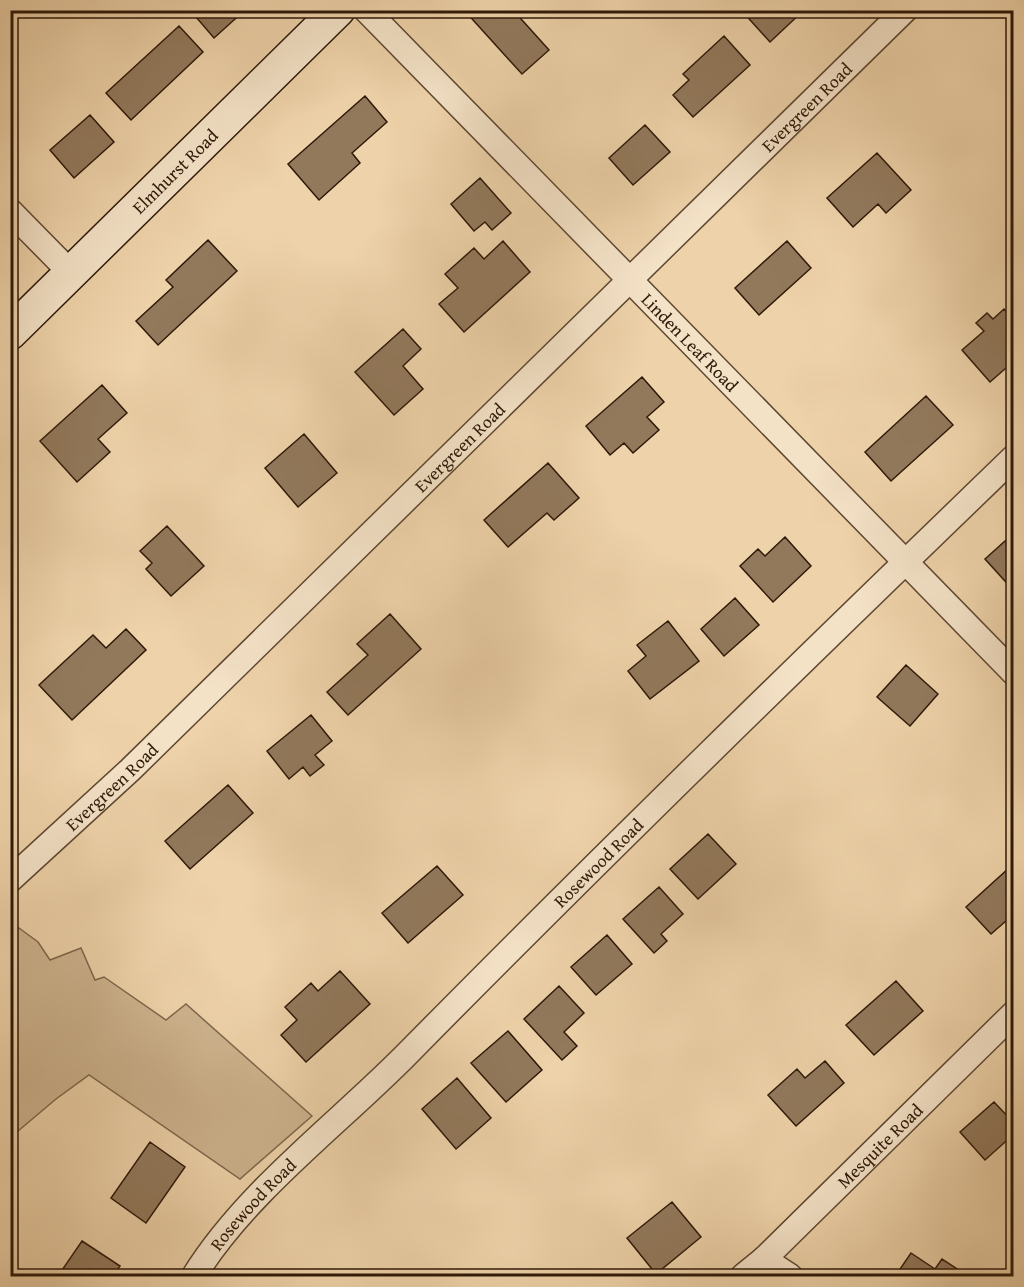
<svg xmlns="http://www.w3.org/2000/svg" width="1024" height="1287" viewBox="0 0 1024 1287" font-family="'Gentium Book Plus',serif">
	<rect width="100%" height="100%" fill="#eed2a9"/>
	<filter id="stains"><feTurbulence type="fractalNoise" baseFrequency=".00333" numOctaves="4"/><feColorMatrix values="0 0 0 0 .2 0 0 0 0 .09 0 0 0 0 .02 0 0 0 .5 -.17"/></filter>
	<radialGradient id="worn" r=".72"><stop offset=".6" stop-color="#630" stop-opacity="0"/><stop offset="1" stop-color="#630" stop-opacity=".3"/></radialGradient>
	<path fill="#cdb38e" stroke="#7e664c" stroke-width="1.5" d="M19,928L38,942L50,960L81,948L95,980L104,977L166,1020L186,1004L312,1116L240,1179L89,1075L56,1099L11,1137L10,934Z"/>
	<path fill="#92795c" stroke="#2e1909" stroke-width="1.5" d="M190,10H245L214,38Z
		M464,10H513L549,50L522,74Z
		M741,10H804L770,42Z
		M179,26L203,52L131,120L106,93Z
		M724,36L750,65L693,117L673,95L689,80L683,74Z
		M365,96L387,122L352,153L360,163L319,200L288,164Z
		M90,115L114,142L74,178L50,150Z
		M645,125L670,152L633,185L609,158Z
		M877,153L911,190L886,213L878,204L853,227L827,198Z
		M480,178L511,213L492,230L485,222L474,231L451,204Z
		M208,240L237,271L158,345L136,321L173,287L166,280Z
		M503,241L530,272L464,332L439,304L458,288L445,274L474,248L484,259Z
		M787,241L811,268L759,315L735,288Z
		M1004,309L1014,320V361L990,382L962,350L984,331L976,323L987,313L993,319Z
		M403,329L421,349L403,366L423,389L394,415L355,372Z
		M642,377L664,402L647,417L659,430L633,453L624,443L610,455L586,426Z
		M102,385L127,413L98,439L110,452L77,482L40,441Z
		M926,396L953,425L891,481L865,452Z
		M304,434L337,473L298,507L265,468Z
		M548,463L579,498L554,520L547,513L508,547L484,520Z
		M167,526L204,566L171,596L146,569L152,563L140,551Z
		M1014,533V591L985,559Z
		M785,537L811,566L773,602L740,566L758,549L765,556Z
		M735,598L759,625L724,656L701,629Z
		M390,614L421,649L348,715L327,692L368,655L357,644Z
		M668,621L699,661L650,699L628,671L646,656L637,645Z
		M126,629L146,650L72,720L39,685L93,635L106,648Z
		M906,665L938,694L910,726L877,697Z
		M311,715L332,741L315,755L324,765L310,776L303,767L289,779L267,751Z
		M228,785L253,813L190,869L165,841Z
		M708,834L736,864L698,899L670,869Z
		M437,866L463,895L408,943L382,913Z
		M1009,868L1014,872V914L991,934L966,907Z
		M659,887L683,914L661,934L667,941L654,953L623,919Z
		M607,935L632,964L596,995L571,967Z
		M340,971L370,1004L306,1062L281,1035L297,1020L285,1007L311,983L318,991Z
		M896,981L923,1011L874,1055L846,1025Z
		M559,986L584,1013L564,1032L577,1046L562,1060L524,1019Z
		M508,1031L542,1070L506,1102L471,1063Z
		M825,1061L844,1083L796,1126L768,1095L797,1069L805,1078Z
		M457,1078L491,1118L456,1149L422,1109Z
		M994,1102L1014,1123V1134L985,1160L960,1132Z
		M150,1142L185,1167L146,1223L111,1198Z
		M672,1202L701,1237L656,1274L627,1238Z
		M82,1241L120,1266L113,1276H58Z
		M911,1253L935,1269L942,1259L968,1276H899L896,1275Z"/>
	<g fill="none" stroke-linecap="round" stroke-linejoin="round">
		<g stroke="#5e4731" stroke-width="27">
			<g id="street">
				<path id="s1" d="M366,10L1014,673"/>
				<path d="M10,211L71,273"/>
				<path id="s2" d="M10,880L130,770L905,10"/>
				<path d="M764,1259L790,1276"/>
				<path id="s3" d="M194,1276C246,1192 337,1125 407,1054C606,852 810,654 1014,457"/>
				<path id="s4" d="M743,1276L764,1259L1014,1013"/>
			</g>
		</g>
		<g stroke="#2e1909" stroke-width="36">
			<g id="secondary">
				<path id="s5" d="M10,333L338,10"/>
			</g>
		</g>
		<use href="#street" stroke="#f4e2c7" stroke-width="24"/>
		<use href="#secondary" stroke="#f4e2c7" stroke-width="33"/>
	</g>
	<g text-anchor="middle" dominant-baseline="central" stroke-width="5" stroke-linejoin="round" paint-order="stroke">
		<g font-size="18" fill="#2e1909" stroke="#f4e2c7">
			<text stroke="none"><textPath href="#s2" startOffset="1110">Evergreen Road</textPath></text>
			<text stroke="none"><textPath href="#s5" startOffset="231">Elmhurst Road</textPath></text>
			<text stroke="none"><textPath href="#s1" startOffset="464">Linden Leaf Road</textPath></text>
			<text stroke="none"><textPath href="#s2" startOffset="624">Evergreen Road</textPath></text>
			<text stroke="none"><textPath href="#s2" startOffset="138">Evergreen Road</textPath></text>
			<text stroke="none"><textPath href="#s3" startOffset="579">Rosewood Road</textPath></text>
			<text stroke="none"><textPath href="#s4" startOffset="189">Mesquite Road</textPath></text>
			<text stroke="none"><textPath href="#s3" startOffset="93">Rosewood Road</textPath></text>
		</g>
	</g>
	<rect width="1024" height="1287" fill="none" stroke="#eed2a9" stroke-width="36"/>
	<rect x="12" y="12" width="1000" height="1263" fill="none" stroke="#2e1909" stroke-width="3"/>
	<rect x="18" y="18" width="988" height="1251" fill="none" stroke="#2e1909" stroke-width="1.5"/>
	<rect width="100%" height="100%" filter="url(#stains)"/>
	<rect width="100%" height="100%" fill="url(#worn)"/>
</svg>
